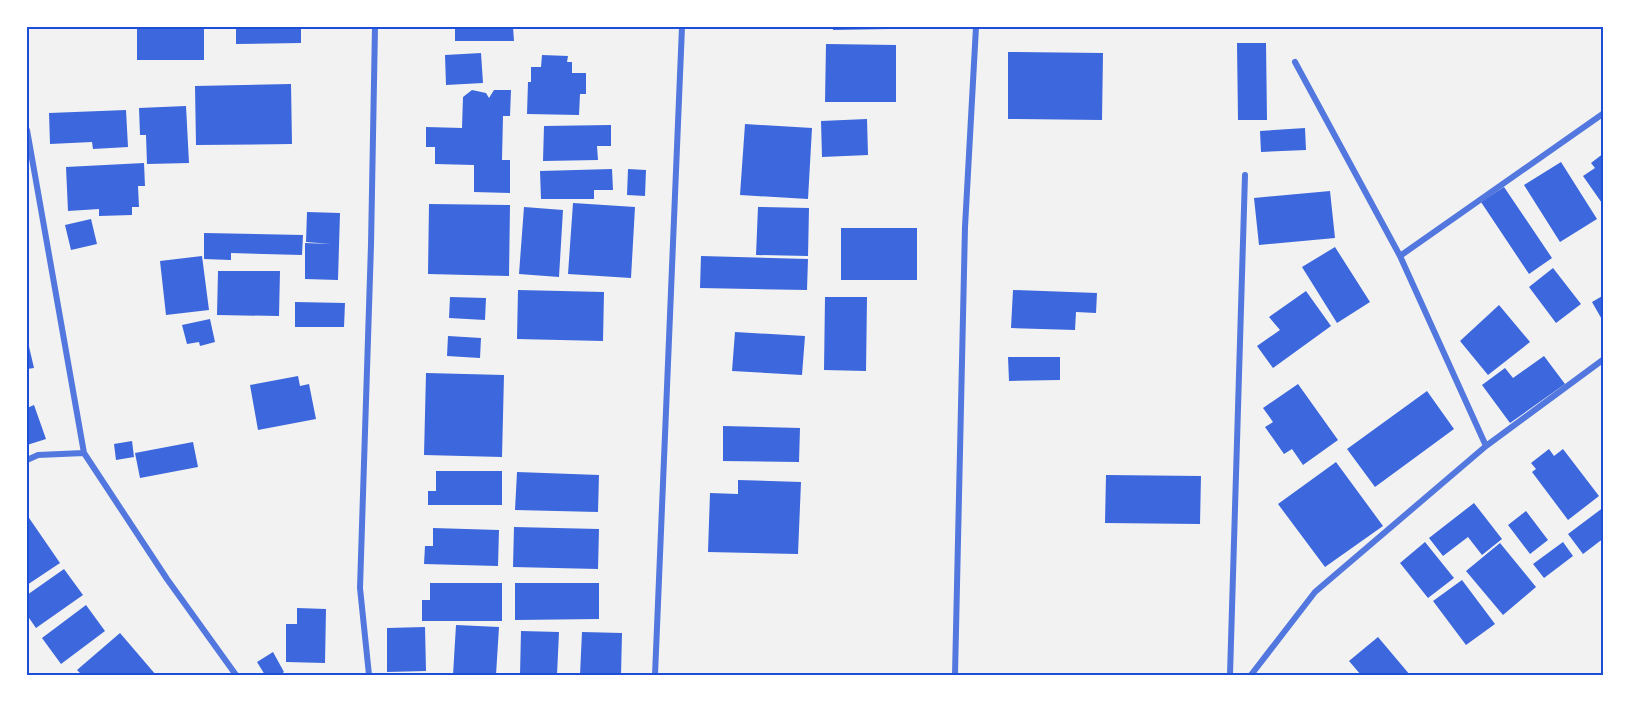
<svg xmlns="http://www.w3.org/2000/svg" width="1631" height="702" viewBox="0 0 1631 702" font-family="'DM Sans',sans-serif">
	<rect width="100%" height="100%" fill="#f2f2f2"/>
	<path fill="#3d67dc" d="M137,27H204V60H137Z
		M236,27H301V43L236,44Z
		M455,27H513L514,41H455Z
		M833,27H889V29L833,30Z
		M1237,43H1266L1267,120H1238Z
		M826,44L896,45V102H825Z
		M1008,52L1103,53L1102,120L1008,119Z
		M481,53L483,83L446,85L445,55Z
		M542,55L568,56L567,62H572V73H586V94H580L579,115L527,114L528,82H531V67H541Z
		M291,84L292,144L196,145L195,86Z
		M472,90L486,93L489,98L494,90H511L510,116H503L502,160H510V193L474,192V165L435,164V147H426V127L462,128L463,97Z
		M186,106L189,163L147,164L146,135H140L139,108Z
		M126,110L128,147L93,149L92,142L50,144L49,113Z
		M867,119L868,155L822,157L821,121Z
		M745,124L812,128L808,199L740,195Z
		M611,125V146H597L598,160L543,161L544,126Z
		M1305,128L1306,150L1261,152L1260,131Z
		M1604,153V206L1583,176L1595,168L1591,163Z
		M1561,162L1597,219L1560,242L1524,185Z
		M144,163L145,186H138L139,207H132V215L99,216V209L68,211L66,167Z
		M612,169L613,190H594V199H541L540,171Z
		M628,169L646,170L645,196L627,195Z
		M1504,187L1552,258L1529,274L1481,202Z
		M1330,191L1335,238L1259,245L1254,198Z
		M573,203L635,207L631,278L568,274Z
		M429,204L510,205L509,276L428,274Z
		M524,207L563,210L559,277L519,274Z
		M758,207L809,208L808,256L756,255Z
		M307,212L340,213L338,280L305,279V243L331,244L306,242Z
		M91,219L97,244L71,250L65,225Z
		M841,228H917V280H841Z
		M204,233L303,235L302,255L231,253V260L204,259Z
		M1335,247L1370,302L1337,323L1302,267Z
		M202,256L209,310L166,315L160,261Z
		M701,256L808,259L807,290L700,288Z
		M1553,268L1581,304L1556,323L1529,287Z
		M218,271H280L279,316L217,315Z
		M518,290L604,292L603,341L517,339Z
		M1013,290L1097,293L1096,313L1076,312L1075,330L1011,328Z
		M1306,291L1331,326L1273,368L1257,346L1280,330L1269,317Z
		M1604,295V323L1592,302Z
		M450,297L486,298L485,320L449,318Z
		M825,297H867L866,371L824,370Z
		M295,302L345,303L344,327H295Z
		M1499,305L1530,342L1488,375L1460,341Z
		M210,319L215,342L200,346L199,342L187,344L182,325Z
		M735,332L805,336L802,375L732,371Z
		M448,336L481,338L480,358L447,356Z
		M27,338L34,368L27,369Z
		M1544,356L1565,384L1510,423L1482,385L1505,368L1513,378Z
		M1008,357H1060V380L1009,381Z
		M426,373L504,375L502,457L424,455Z
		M298,376L300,386L309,384L316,419L258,430L250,385Z
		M1298,384L1338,440L1303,465L1292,449L1284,454L1265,427L1273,422L1263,408Z
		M1427,391L1454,429L1375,487L1347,449Z
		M34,405L46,439L27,445V408Z
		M723,426L800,428L799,462L723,461Z
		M132,441L134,457L116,460L114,444Z
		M193,442L198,467L140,478L135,453Z
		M1549,449L1554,456L1563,449L1599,496L1568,520L1532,472L1536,469L1531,463Z
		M1336,462L1383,526L1325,567L1278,504Z
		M436,471H502V505H428V491H436Z
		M517,472L599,475L598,512L515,510Z
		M1106,475L1201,476L1200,524L1105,523Z
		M738,480L801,482L798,554L708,552L710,493L738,494Z
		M1474,503L1502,539L1482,555L1468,537L1443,556L1429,538Z
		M1604,507V538L1583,554L1568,534Z
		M1526,511L1548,540L1530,554L1508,525Z
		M27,515L60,563L27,585Z
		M514,527L599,529L598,569L513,567Z
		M433,528L499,530L498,566L424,564L425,546H433Z
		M1425,542L1454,578L1428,598L1400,563Z
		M1563,542L1573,556L1544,578L1533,564Z
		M1500,543L1536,587L1503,615L1466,571Z
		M64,569L83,595L36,628L27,615V595Z
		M1462,580L1495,624L1466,645L1433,601Z
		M430,583H502V621H422V600H430Z
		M515,583H599V619L515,620Z
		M86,605L105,631L61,664L42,638Z
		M297,608L326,609L325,663L286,662V624H297Z
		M456,625L499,627L496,675H453Z
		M425,627L426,671L387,672V628Z
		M521,631L559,632L557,675H520Z
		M582,632L622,633L621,675H580Z
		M120,633L156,675H82L77,670Z
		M1378,637L1410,675H1361L1349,661Z
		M273,652L284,672L280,675H265L257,662Z"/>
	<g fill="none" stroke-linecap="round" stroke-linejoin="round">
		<path stroke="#5277de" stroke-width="6" d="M1295,62L1400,256L1486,446
			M27,130L84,453L167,579L236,675
			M1400,256L1604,113
			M27,460L38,455L84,453
			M369,675L360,588L371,245L375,27
			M655,675L682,27
			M955,675L965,227L976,27
			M1230,675L1245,175
			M1251,675L1315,592L1486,446L1604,359"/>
	</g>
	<rect width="1631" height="702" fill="none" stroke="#ffffff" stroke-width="57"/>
	<rect x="28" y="28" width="1574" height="646" fill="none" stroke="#1d4ed8" stroke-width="2"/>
</svg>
